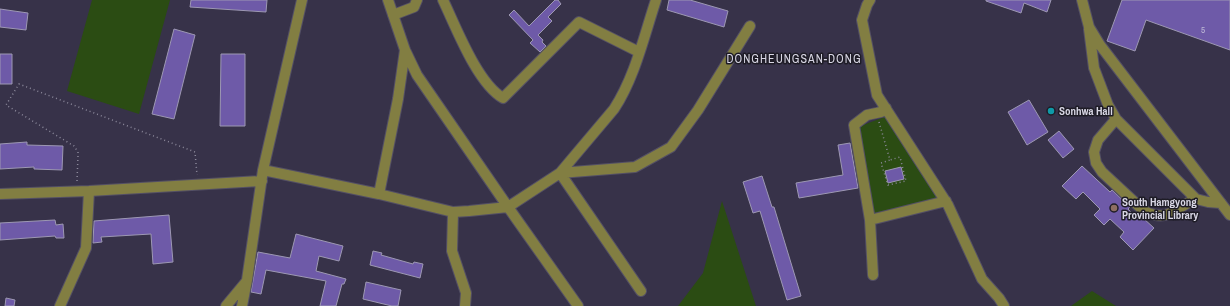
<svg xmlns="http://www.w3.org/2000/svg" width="1230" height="306" viewBox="0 0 1230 306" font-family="'Archivo Narrow',sans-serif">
	<rect width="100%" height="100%" fill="#373249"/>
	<path fill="#2b4c13" d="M92,0H170L139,114L67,91Z
		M887,116L940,198L874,215L858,127Z
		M722,201L756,306H678L703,273Z
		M1092,291L1116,306H1071Z"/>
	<path fill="#6e5aa8" stroke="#9d98b3" d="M191,0H267L266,12L190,7Z
		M555,0H558L561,4L548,17L552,21L538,35L543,40L542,42L546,46L540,52L530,43L533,40L509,15L514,10L529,26Z
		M669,0H690L728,11L724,27L667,10Z
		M986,0H1051L1047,12L1024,3L1021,13L986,1Z
		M1122,0H1230V50L1146,20L1135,51L1107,41Z
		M0,9L28,13L26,30L0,27Z
		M174,29L195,35L174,119L152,114Z
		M0,54H12V84H0Z
		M221,54H245V126H220Z
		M1029,100L1048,132L1027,145L1008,112Z
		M1059,131L1074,149L1063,158L1048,140Z
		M27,142V145L63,146L62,170L34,169V167L0,169V144Z
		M850,143L858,188L799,198L796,183L843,175L838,145Z
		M1082,166L1110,192L1112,190L1130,207L1128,209L1138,219L1140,216L1143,218L1154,228L1133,250L1120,237L1124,232L1110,219L1104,225L1094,215L1100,209L1083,192L1076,199L1062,186Z
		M901,167L904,179L888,183L885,171Z
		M762,176L772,207H774L801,296L787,300L760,211L753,213L743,182Z
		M169,215L173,262L153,264L151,234L101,237L102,242L93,243L94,221Z
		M55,220L56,225L63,224L64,238H56L55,236L0,240V223Z
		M296,234L343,246L339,261L319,256L316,271L346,279L344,284H342L336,306H320L326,281L266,270L261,294L251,292L258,252L290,258Z
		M373,251L382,253L381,255L413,264L414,262L423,264L420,278L370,265Z
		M366,282L401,290L398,306H392L363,299Z
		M6,298L15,300L14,306H5Z"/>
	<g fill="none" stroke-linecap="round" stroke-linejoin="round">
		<g stroke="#545065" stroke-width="12">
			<path id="minor" d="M388,0L405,50L417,75L508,207L578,306
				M443,0C456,27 477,83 503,98L579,22L639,52
				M870,0L867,5L862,20L877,95L948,205L982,279L999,298L1004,306
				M1082,0L1089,27L1100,45L1230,215
				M393,15L414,7L417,0
				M1089,29L1094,68L1108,105L1116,119L1196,199L1208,202L1221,203
				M1116,119L1098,140L1094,152L1096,163L1102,172L1144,211C1169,223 1174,208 1196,199
				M263,170L379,194L453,212L469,211L508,207L560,173L614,109C635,77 644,36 656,0
				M560,173L635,167L671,147L698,110L750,26
				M560,173L641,291
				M0,194L89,191L262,181
				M379,194L398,99L405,50
				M453,212L452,251L466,293L465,306
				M870,220L946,201
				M873,275L870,220L854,125L867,115L881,112L886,108
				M60,306L86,248L89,191
				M226,306L246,282
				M242,306L247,280L263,170L302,0"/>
		</g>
		<path stroke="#8c899b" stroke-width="1.5" stroke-dasharray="1 3" stroke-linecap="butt" d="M879,122L890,160L881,163L888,185L906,181L900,157L890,160
			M77,181L78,156V152L74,146L6,105L19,84L195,152L197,175"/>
		<use href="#minor" stroke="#827e42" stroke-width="10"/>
	</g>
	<circle fill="#0f9aa8" stroke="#1e1c26" stroke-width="1.5" cx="1051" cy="111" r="4"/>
	<circle fill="#8d6e63" stroke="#1e1c26" stroke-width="1.5" cx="1114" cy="208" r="4"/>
	<g text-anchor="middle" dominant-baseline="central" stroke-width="3" stroke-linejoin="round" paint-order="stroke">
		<g font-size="9" fill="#beb8d6">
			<text x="1203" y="30">5</text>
		</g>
		<g font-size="11" font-weight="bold" fill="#d9d7e5" stroke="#1e1c26" text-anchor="start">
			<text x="1059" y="111">Sonhwa Hall</text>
			<text x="1122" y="202">South Hamgyong<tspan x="1122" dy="13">Provincial Library</tspan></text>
		</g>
		<g font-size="12" letter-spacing="1" fill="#d9d7e5" stroke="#1e1c26">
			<text x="794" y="59">DONGHEUNGSAN-DONG</text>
		</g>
	</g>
</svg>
